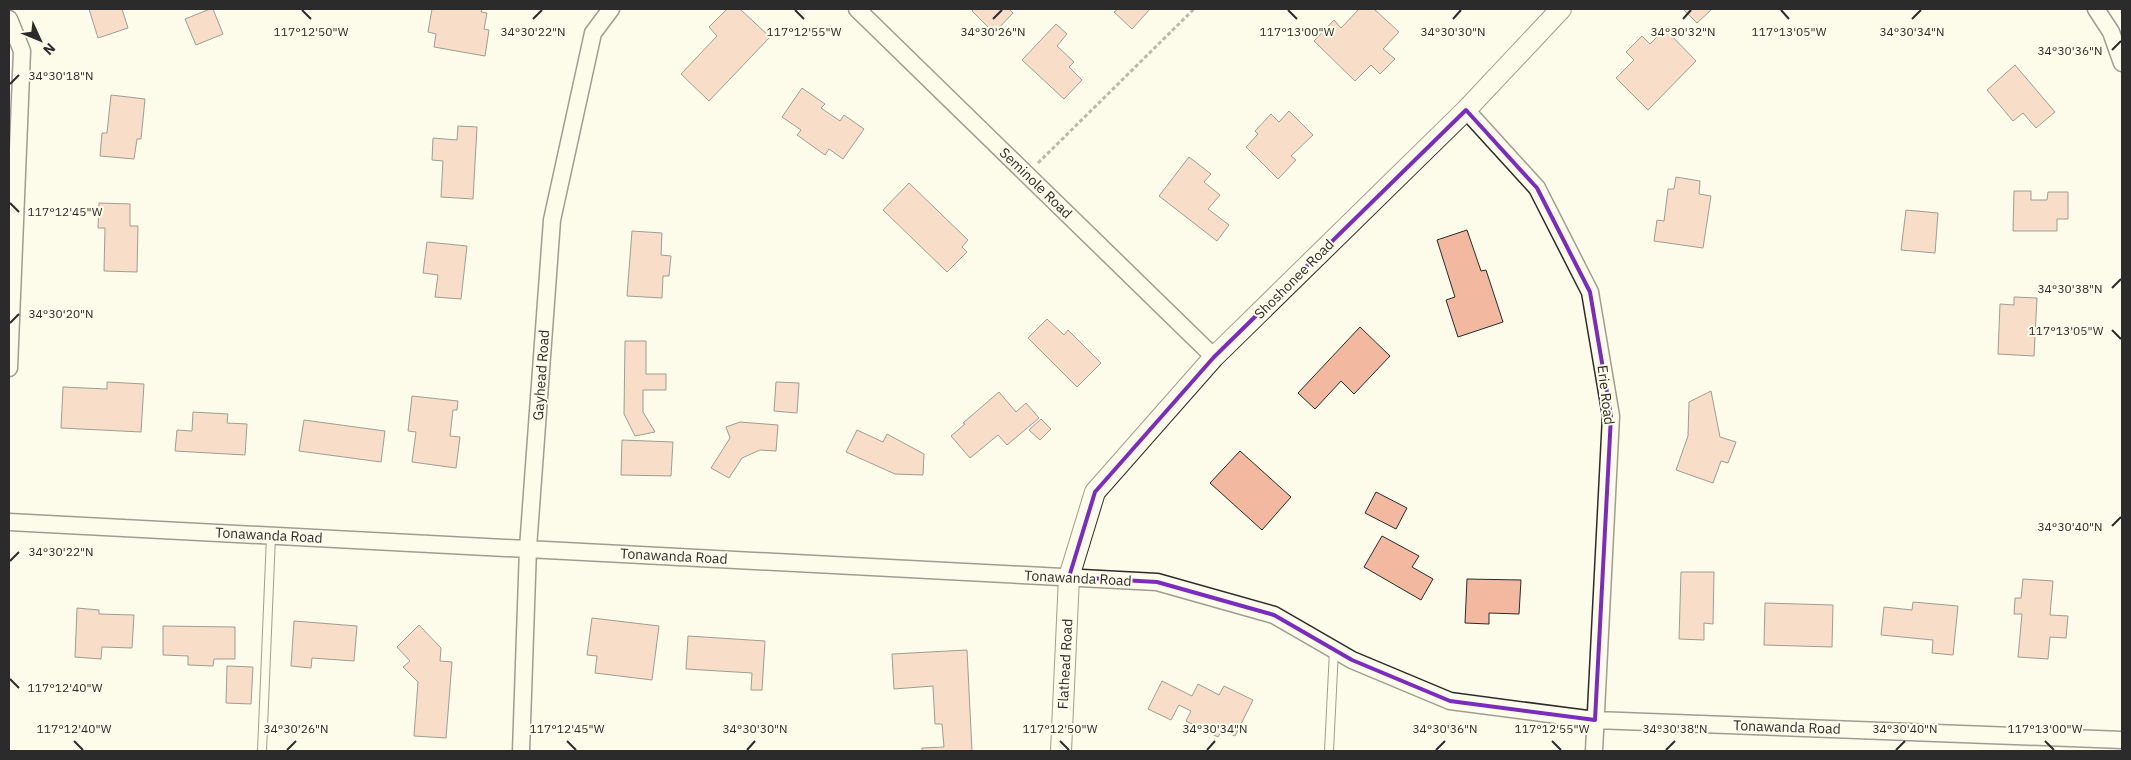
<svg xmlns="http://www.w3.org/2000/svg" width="2131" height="760" viewBox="0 0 2131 760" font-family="'IBM Plex Sans',sans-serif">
	<rect width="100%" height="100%" fill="#fdfbea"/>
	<path fill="#f2b8a0" stroke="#2b2b2b" d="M89,9H124H122L128,28L98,38Z
		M210,9H213L223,34L196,45L185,19Z
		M432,9H482L481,12L487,13L484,29L489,30L485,56L434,47L436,34L428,32Z
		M727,9H740L770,37L709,101L681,74L717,36L709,27Z
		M974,9H1009L1013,13L994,33L972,11Z
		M1118,9H1150L1132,29L1114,12Z
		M1359,9H1374L1399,32L1383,49L1395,59L1380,74L1371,65L1355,81L1314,41L1334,20L1341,28Z
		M1683,9H1712L1697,23Z
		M1056,24L1067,34L1057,46L1074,62L1069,67L1082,80L1064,99L1022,60Z
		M1665,29L1696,61L1648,110L1616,78L1634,60L1626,52L1642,36L1650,44Z
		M2015,65L2055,112L2036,128L2023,113L2013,121L1987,90Z
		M802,88L825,104L821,108L840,121L844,115L864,129L843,159L829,149L825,155L797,135L801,130L782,117Z
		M111,95L145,99L141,139H137L134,159L100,156L102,133H107Z
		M1289,111L1313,135L1291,156L1296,160L1278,179L1246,147L1258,134L1255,131L1271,114L1279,122Z
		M458,126L477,127L473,199L441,197L443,161L432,160L433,138L457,140Z
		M1189,157L1211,174L1204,182L1220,195L1208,209L1229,225L1217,241L1159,196Z
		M1676,177L1700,181L1699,194L1711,196L1703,248L1654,241L1657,220L1664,221L1668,189H1674Z
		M909,183L968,240L962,247L967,252L947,272L883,210Z
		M2014,191H2031V200H2047L2048,192H2068V219H2057V231H2013Z
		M99,203L130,204V226H138L137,272L104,271L105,228H98Z
		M1906,210L1938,213L1935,253L1901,250Z
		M1467,230L1481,271L1486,270L1503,322L1458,337L1446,300L1455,297L1437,240Z
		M632,231L662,233L661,255L671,256L669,276H663L662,298L627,296Z
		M427,242L467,246L461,299L435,297L438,275L423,273Z
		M2014,297L2037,298L2034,356L1998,354L2000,304L2014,305Z
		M1047,319L1064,335L1068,330L1101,363L1077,387L1028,338Z
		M1360,327L1390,356L1354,394L1341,381L1315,409L1298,393Z
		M625,341H646V374H666V390H643V412L655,432L635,436L624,414Z
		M107,382L144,384L141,432L61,428L63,387L107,389Z
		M776,382L799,383L797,413L774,411Z
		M1711,391L1720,437L1736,442L1728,463L1721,461L1713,483L1676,470L1688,436L1689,402Z
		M999,392L1016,412L1026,403L1039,418L1007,445L998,435L970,458L951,436L965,424L963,423Z
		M412,396L458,401L457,410H453L450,436L460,437L456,468L412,462L416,432L408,431Z
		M193,412L228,414L227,423L247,424L245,455L175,451L177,430L192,431Z
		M1041,419L1051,429L1040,440L1029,430Z
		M304,420L385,431L381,462L299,451Z
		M740,422L778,425L776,451L760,450L742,458L729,478L711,468L730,438L726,427Z
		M857,430L883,442L887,434L924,454L923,475L895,474L846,452Z
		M622,440L673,442L671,476L621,475Z
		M1240,451L1291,497L1262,530L1210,483Z
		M1376,492L1407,508L1396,529L1365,513Z
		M1382,536L1419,556L1412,567L1433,579L1421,600L1364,567Z
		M1681,572H1714L1713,624L1704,623V640L1679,639Z
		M1467,579L1521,580L1519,614L1489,613V624L1465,623Z
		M2023,579L2053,581L2050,615L2068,616L2066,638L2050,637L2048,659L2018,657L2022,614H2014L2015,598H2021Z
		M1913,602L1958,606L1953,655L1932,653L1933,640L1881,635L1884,607L1912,610Z
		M1765,603L1833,605L1832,647L1764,645Z
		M77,608L99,610V614L134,615L132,648L102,647L101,659L75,657Z
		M592,618L659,626L652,680L595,673L597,656L587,655Z
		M294,621L357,626L354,661L312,658L311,668L291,666Z
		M419,625L441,648L440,661L452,662L446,738L414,736L418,682L403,667L410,661L397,647Z
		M163,626L235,627V659H214L213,666L188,665V656L163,655Z
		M688,636L765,641L762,690H751L752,673L686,669Z
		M967,650L972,751H922V748L944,747L942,724H935L933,686L894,689L892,654Z
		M227,666L253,667L251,704L226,703Z
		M1162,681L1192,696L1198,684L1219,695L1224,686L1253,700L1235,736L1222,730L1218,737L1186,721L1191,711L1179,705L1171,720L1148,709Z"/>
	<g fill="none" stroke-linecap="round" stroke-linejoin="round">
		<g stroke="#2b2b2b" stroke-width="10">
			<path id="service" d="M262,751L271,536
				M1329,751L1334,650"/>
		</g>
		<g stroke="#2b2b2b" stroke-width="19">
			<path id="minor" d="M857,9L1214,357
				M2096,9L2111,32L2122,63
				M9,19L22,51L9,368
				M1466,110L1537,188L1590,292L1611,416L1594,751
				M9,522L1157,582L1274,615L1352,660L1450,701L1595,720L2122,740
				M521,751L528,548L552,220L593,33L611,9"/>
		</g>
		<g stroke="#2b2b2b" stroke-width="22">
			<path id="tertiary" d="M1061,751L1069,577L1095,492L1214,357L1466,110L1561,9"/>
		</g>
		<path stroke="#6a6964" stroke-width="3" stroke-dasharray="4 2.5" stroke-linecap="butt" d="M1038,163L1194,9"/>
		<use href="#service" stroke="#fdfbea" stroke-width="8"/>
		<use href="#minor" stroke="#fdfbea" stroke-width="16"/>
		<use href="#tertiary" stroke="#fdfbea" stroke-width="20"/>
	</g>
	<path d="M0 0H2131V760H0ZM1466,110L1537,188L1590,292L1611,416L1595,720L1450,701L1352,660L1274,615L1157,582L1069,577L1095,492L1214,357Z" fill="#fdfbea" fill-opacity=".55" fill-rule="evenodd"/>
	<path fill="none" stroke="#7b2cbf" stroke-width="4" stroke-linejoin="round" d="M1466,110L1537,188L1590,292L1611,416L1595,720L1450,701L1352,660L1274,615L1157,582L1069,577L1095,492L1214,357Z"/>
	<path fill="none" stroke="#2b2b2b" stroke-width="2" d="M302,10L311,19M795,10L804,19M1288,10L1297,19M1781,10L1789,19M533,19L542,10M993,19L1002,10M1453,19L1461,10M1683,19L1691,10M1912,19L1921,10M2112,50L2121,41M10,84L19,75M10,203L19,212M2112,288L2121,279M10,323L19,314M2112,330L2121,339M2112,526L2121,517M10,561L19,552M10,679L19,688M74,741L83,750M567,741L576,750M1060,741L1069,750M1552,741L1561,750M2045,741L2054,750M287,750L296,741M747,750L755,741M1207,750L1215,741M1436,750L1445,741M1666,750L1675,741M1896,750L1905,741"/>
	<g text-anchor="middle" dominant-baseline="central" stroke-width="4" stroke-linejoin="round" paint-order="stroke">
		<g font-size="14" fill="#2b2b2b" stroke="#fdfbea">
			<text transform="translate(1036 183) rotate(44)">Seminole Road</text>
			<text transform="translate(1294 279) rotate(-45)">Shoshonee Road</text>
			<text transform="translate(541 375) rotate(-86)">Gayhead Road</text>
			<text transform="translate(1606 395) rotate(83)">Erie Road</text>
			<text transform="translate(269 535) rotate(3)">Tonawanda Road</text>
			<text transform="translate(674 556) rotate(3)">Tonawanda Road</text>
			<text transform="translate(1078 578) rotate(3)">Tonawanda Road</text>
			<text transform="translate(1065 664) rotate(-87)">Flathead Road</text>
			<text transform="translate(1787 727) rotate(2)">Tonawanda Road</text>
		</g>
	</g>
	<g font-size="12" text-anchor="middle" fill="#2b2b2b" stroke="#fdfbea" stroke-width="4" stroke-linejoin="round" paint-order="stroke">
		<text x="311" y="36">117°12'50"W</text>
		<text x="804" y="36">117°12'55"W</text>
		<text x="1297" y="36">117°13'00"W</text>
		<text x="1789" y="36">117°13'05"W</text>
		<text x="533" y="36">34°30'22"N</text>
		<text x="993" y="36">34°30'26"N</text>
		<text x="1453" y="36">34°30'30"N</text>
		<text x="1683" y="36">34°30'32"N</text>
		<text x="1912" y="36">34°30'34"N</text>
		<text x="2070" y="55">34°30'36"N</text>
		<text x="61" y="80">34°30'18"N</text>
		<text x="65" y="216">117°12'45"W</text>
		<text x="2070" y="293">34°30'38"N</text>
		<text x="61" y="318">34°30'20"N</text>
		<text x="2066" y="335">117°13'05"W</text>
		<text x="2070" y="531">34°30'40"N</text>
		<text x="61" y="556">34°30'22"N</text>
		<text x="65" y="692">117°12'40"W</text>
		<text x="296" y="733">34°30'26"N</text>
		<text x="755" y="733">34°30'30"N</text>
		<text x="1215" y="733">34°30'34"N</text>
		<text x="1445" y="733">34°30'36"N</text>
		<text x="1675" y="733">34°30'38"N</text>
		<text x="1905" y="733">34°30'40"N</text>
		<text x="74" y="733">117°12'40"W</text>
		<text x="567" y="733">117°12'45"W</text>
		<text x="1060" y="733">117°12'50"W</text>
		<text x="1552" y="733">117°12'55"W</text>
		<text x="2045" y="733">117°13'00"W</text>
	</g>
	<rect width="2131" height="760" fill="none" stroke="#2b2b2b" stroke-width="20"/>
	<g transform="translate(40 40) rotate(134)" stroke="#fdfbea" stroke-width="4" paint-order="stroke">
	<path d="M0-4L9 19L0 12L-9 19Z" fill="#2b2b2b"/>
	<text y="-8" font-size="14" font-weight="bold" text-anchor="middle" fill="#2b2b2b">N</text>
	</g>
</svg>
